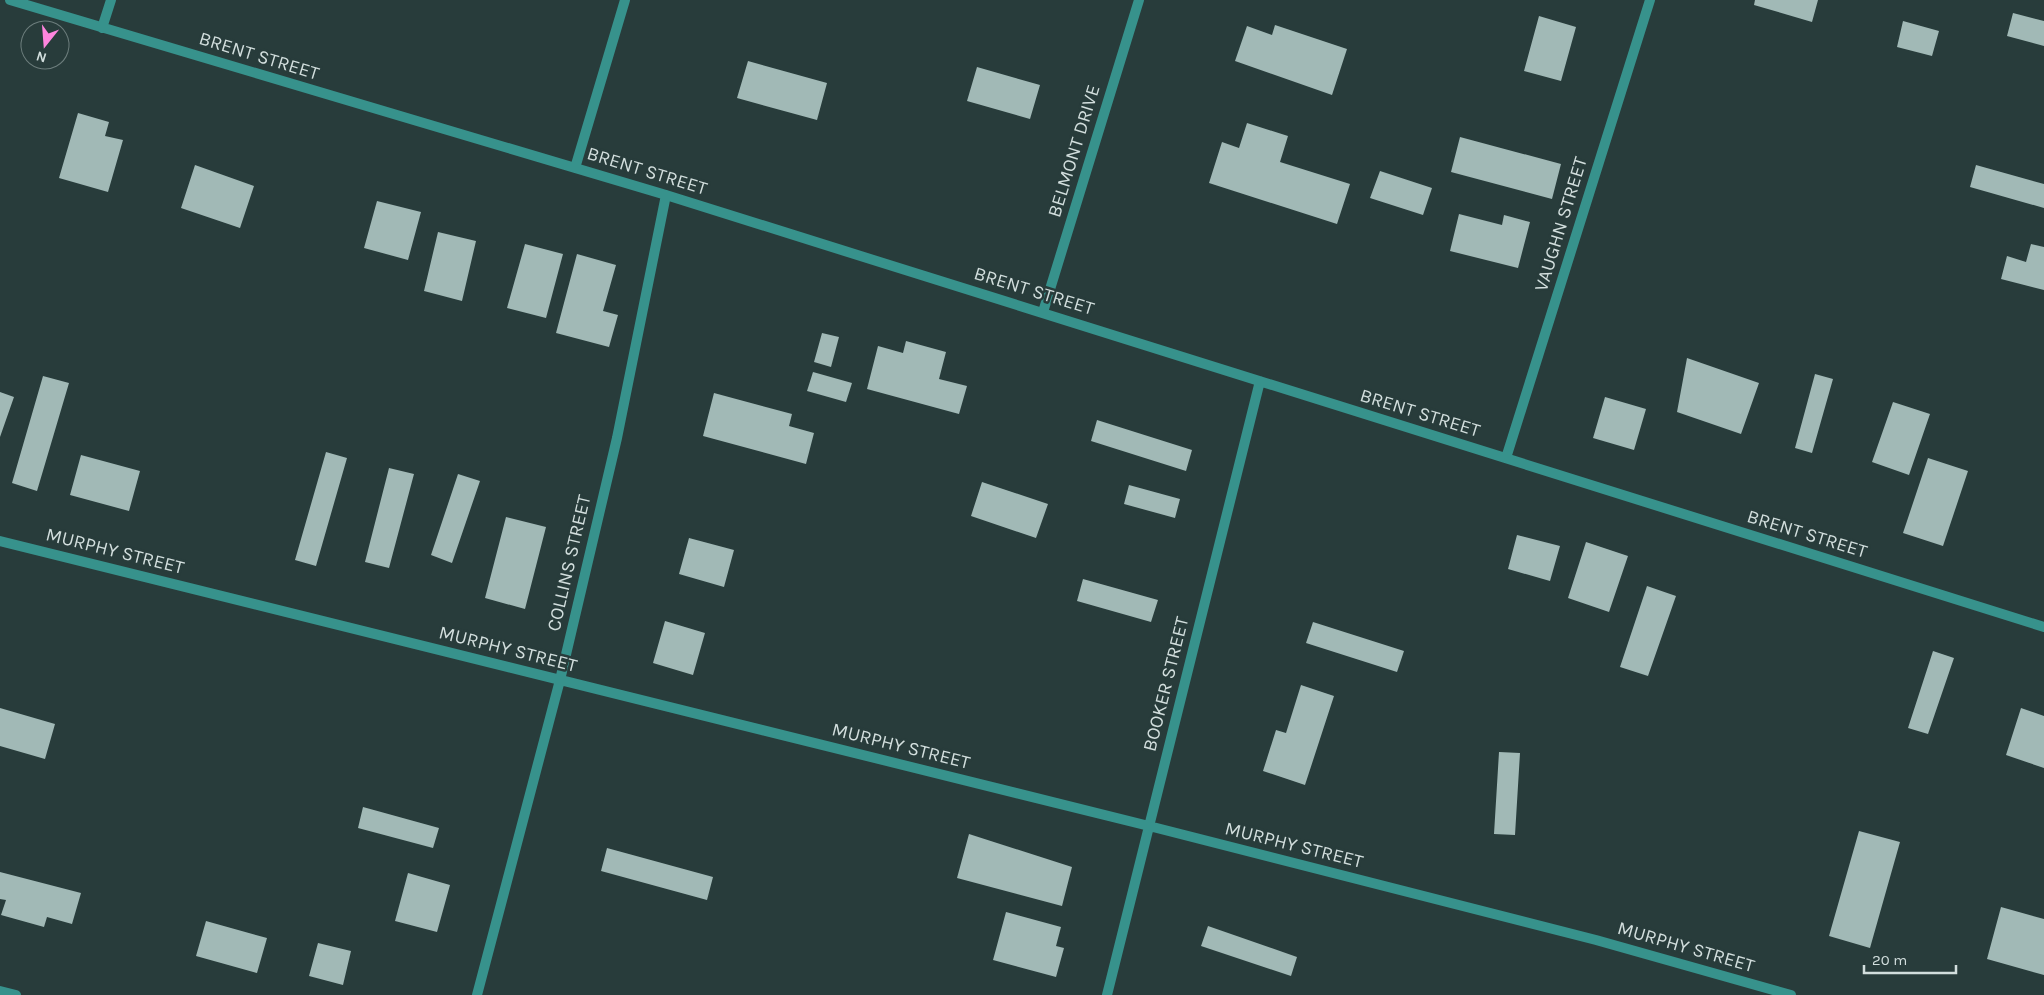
<svg xmlns="http://www.w3.org/2000/svg" width="2044" height="995" viewBox="0 0 2044 995" font-family="Karla,sans-serif">
	<rect width="100%" height="100%" fill="#283c3b"/>
	<path fill="#a1b9b6" d="M1755,0H1818L1812,22L1754,5Z
		M2013,13L2044,21V46L2007,36Z
		M1539,16L1576,27L1561,81L1524,71Z
		M1903,21L1939,31L1932,56L1897,47Z
		M1275,25L1347,49L1332,95L1235,61L1247,26L1272,35Z
		M748,61L827,83L817,120L737,98Z
		M977,67L1040,85L1030,119L967,101Z
		M78,113L109,122L105,136L123,140L108,192L59,178Z
		M1247,123L1288,136L1280,162L1350,184L1337,224L1209,183L1222,142L1239,148Z
		M1460,137L1561,164L1552,199L1451,172Z
		M195,165L254,186L240,228L181,208Z
		M1976,165L2044,184V208L1970,187Z
		M1380,171L1432,188L1423,215L1370,198Z
		M377,201L421,212L408,260L364,248Z
		M1459,214L1502,225L1504,215L1530,222L1518,268L1450,251Z
		M438,232L476,241L462,301L424,291Z
		M525,244L563,254L546,318L507,308Z
		M2031,244L2044,247V290L2001,279L2007,256L2026,262Z
		M577,254L616,265L603,311L618,315L609,347L556,333Z
		M822,333L839,337L831,367L814,362Z
		M906,341L946,352L939,379L967,386L959,414L867,389L878,346L903,353Z
		M1687,358L1759,383L1741,434L1677,412Z
		M813,372L852,383L846,402L807,391Z
		M1815,374L1833,379L1812,453L1795,448Z
		M43,376L69,383L37,491L12,483Z
		M0,392L14,397L0,437Z
		M714,393L792,414L789,426L814,433L806,464L703,436Z
		M1605,397L1646,409L1634,450L1593,438Z
		M1893,402L1930,414L1909,475L1872,462Z
		M1097,420L1192,450L1186,471L1091,441Z
		M326,452L347,458L316,566L295,560Z
		M81,455L140,471L129,511L70,495Z
		M1928,458L1968,471L1943,546L1903,533Z
		M389,468L414,474L389,568L365,562Z
		M458,474L480,481L452,563L431,555Z
		M982,482L1048,504L1036,538L971,516Z
		M1129,485L1180,499L1175,518L1124,504Z
		M506,517L546,527L525,609L485,598Z
		M1517,535L1560,546L1550,581L1508,569Z
		M689,538L734,550L724,587L679,574Z
		M1586,542L1628,556L1609,612L1568,598Z
		M1083,579L1158,600L1151,622L1077,601Z
		M1647,586L1676,596L1648,676L1620,667Z
		M665,621L705,633L693,675L653,663Z
		M1313,622L1404,651L1397,672L1306,643Z
		M1933,651L1954,658L1928,734L1908,728Z
		M1301,685L1334,696L1305,785L1263,771L1276,730L1286,733Z
		M0,708L55,724L45,759L0,746Z
		M2021,708L2044,716V768L2006,755Z
		M1499,752L1520,753L1515,835L1494,834Z
		M363,807L439,828L433,848L358,828Z
		M1859,831L1900,842L1870,948L1829,936Z
		M969,834L1072,867L1062,906L957,878Z
		M607,848L713,877L707,900L601,871Z
		M0,872L81,893L72,924L47,917L44,927L1,915L6,900L0,899Z
		M408,873L450,885L437,932L395,921Z
		M2001,907L2044,919V975L1987,959Z
		M1006,912L1061,927L1056,946L1064,948L1056,977L993,960Z
		M206,921L267,938L257,973L196,956Z
		M1208,926L1297,957L1291,976L1201,946Z
		M318,943L351,951L343,985L309,976Z"/>
	<g fill="none" stroke-linecap="round" stroke-linejoin="round">
		<path stroke="#37928c" stroke-width="10" d="M10,0L666,195L2044,627
			M102,28L111,0
			M575,168L625,0
			M1043,312L1139,0
			M1506,458L1650,0
			M0,541L1149,826L1596,940L1791,995
			M477,995L560,680L617,438L666,195
			M1107,995L1260,381"/>
		<path stroke="#37928c" stroke-width="10" d="M0,991L16,995"/>
	</g>
	<g text-anchor="middle" dominant-baseline="central" stroke-width="5" stroke-linejoin="round" paint-order="stroke">
		<g font-size="19" fill="#d2dedd" stroke="#283c3b">
			<text transform="translate(259 56) rotate(17)">BRENT STREET</text>
			<text transform="translate(1074 151) rotate(-73)">BELMONT DRIVE</text>
			<text transform="translate(647 171) rotate(17)">BRENT STREET</text>
			<text transform="translate(1561 224) rotate(-73)">VAUGHN STREET</text>
			<text transform="translate(1034 291) rotate(17)">BRENT STREET</text>
			<text transform="translate(1420 413) rotate(17)">BRENT STREET</text>
			<text transform="translate(1807 534) rotate(17)">BRENT STREET</text>
			<text transform="translate(115 551) rotate(14)">MURPHY STREET</text>
			<text transform="translate(569 563) rotate(-77)">COLLINS STREET</text>
			<text transform="translate(508 649) rotate(14)">MURPHY STREET</text>
			<text transform="translate(1166 684) rotate(-76)">BOOKER STREET</text>
			<text transform="translate(901 746) rotate(14)">MURPHY STREET</text>
			<text transform="translate(1294 845) rotate(14)">MURPHY STREET</text>
			<text transform="translate(1686 947) rotate(16)">MURPHY STREET</text>
		</g>
	</g>
	<g transform="translate(45 45) rotate(197)"><circle r="24" fill="#283c3b" stroke="#6c7d7c"/>
	<path d="M0-4L9 19L0 12L-9 19Z" fill="#ff85de"/>
	<text y="-8" font-size="14" font-weight="bold" text-anchor="middle" fill="#d2dedd">N</text>
	</g>
	<path d="M1864 965v8h92v-8" fill="none" stroke="#d2dedd" stroke-width="2.5"/>
	<text x="1872" y="965" font-size="15" fill="#d2dedd" stroke="#283c3b" stroke-width="4" paint-order="stroke">20 m</text>
</svg>
